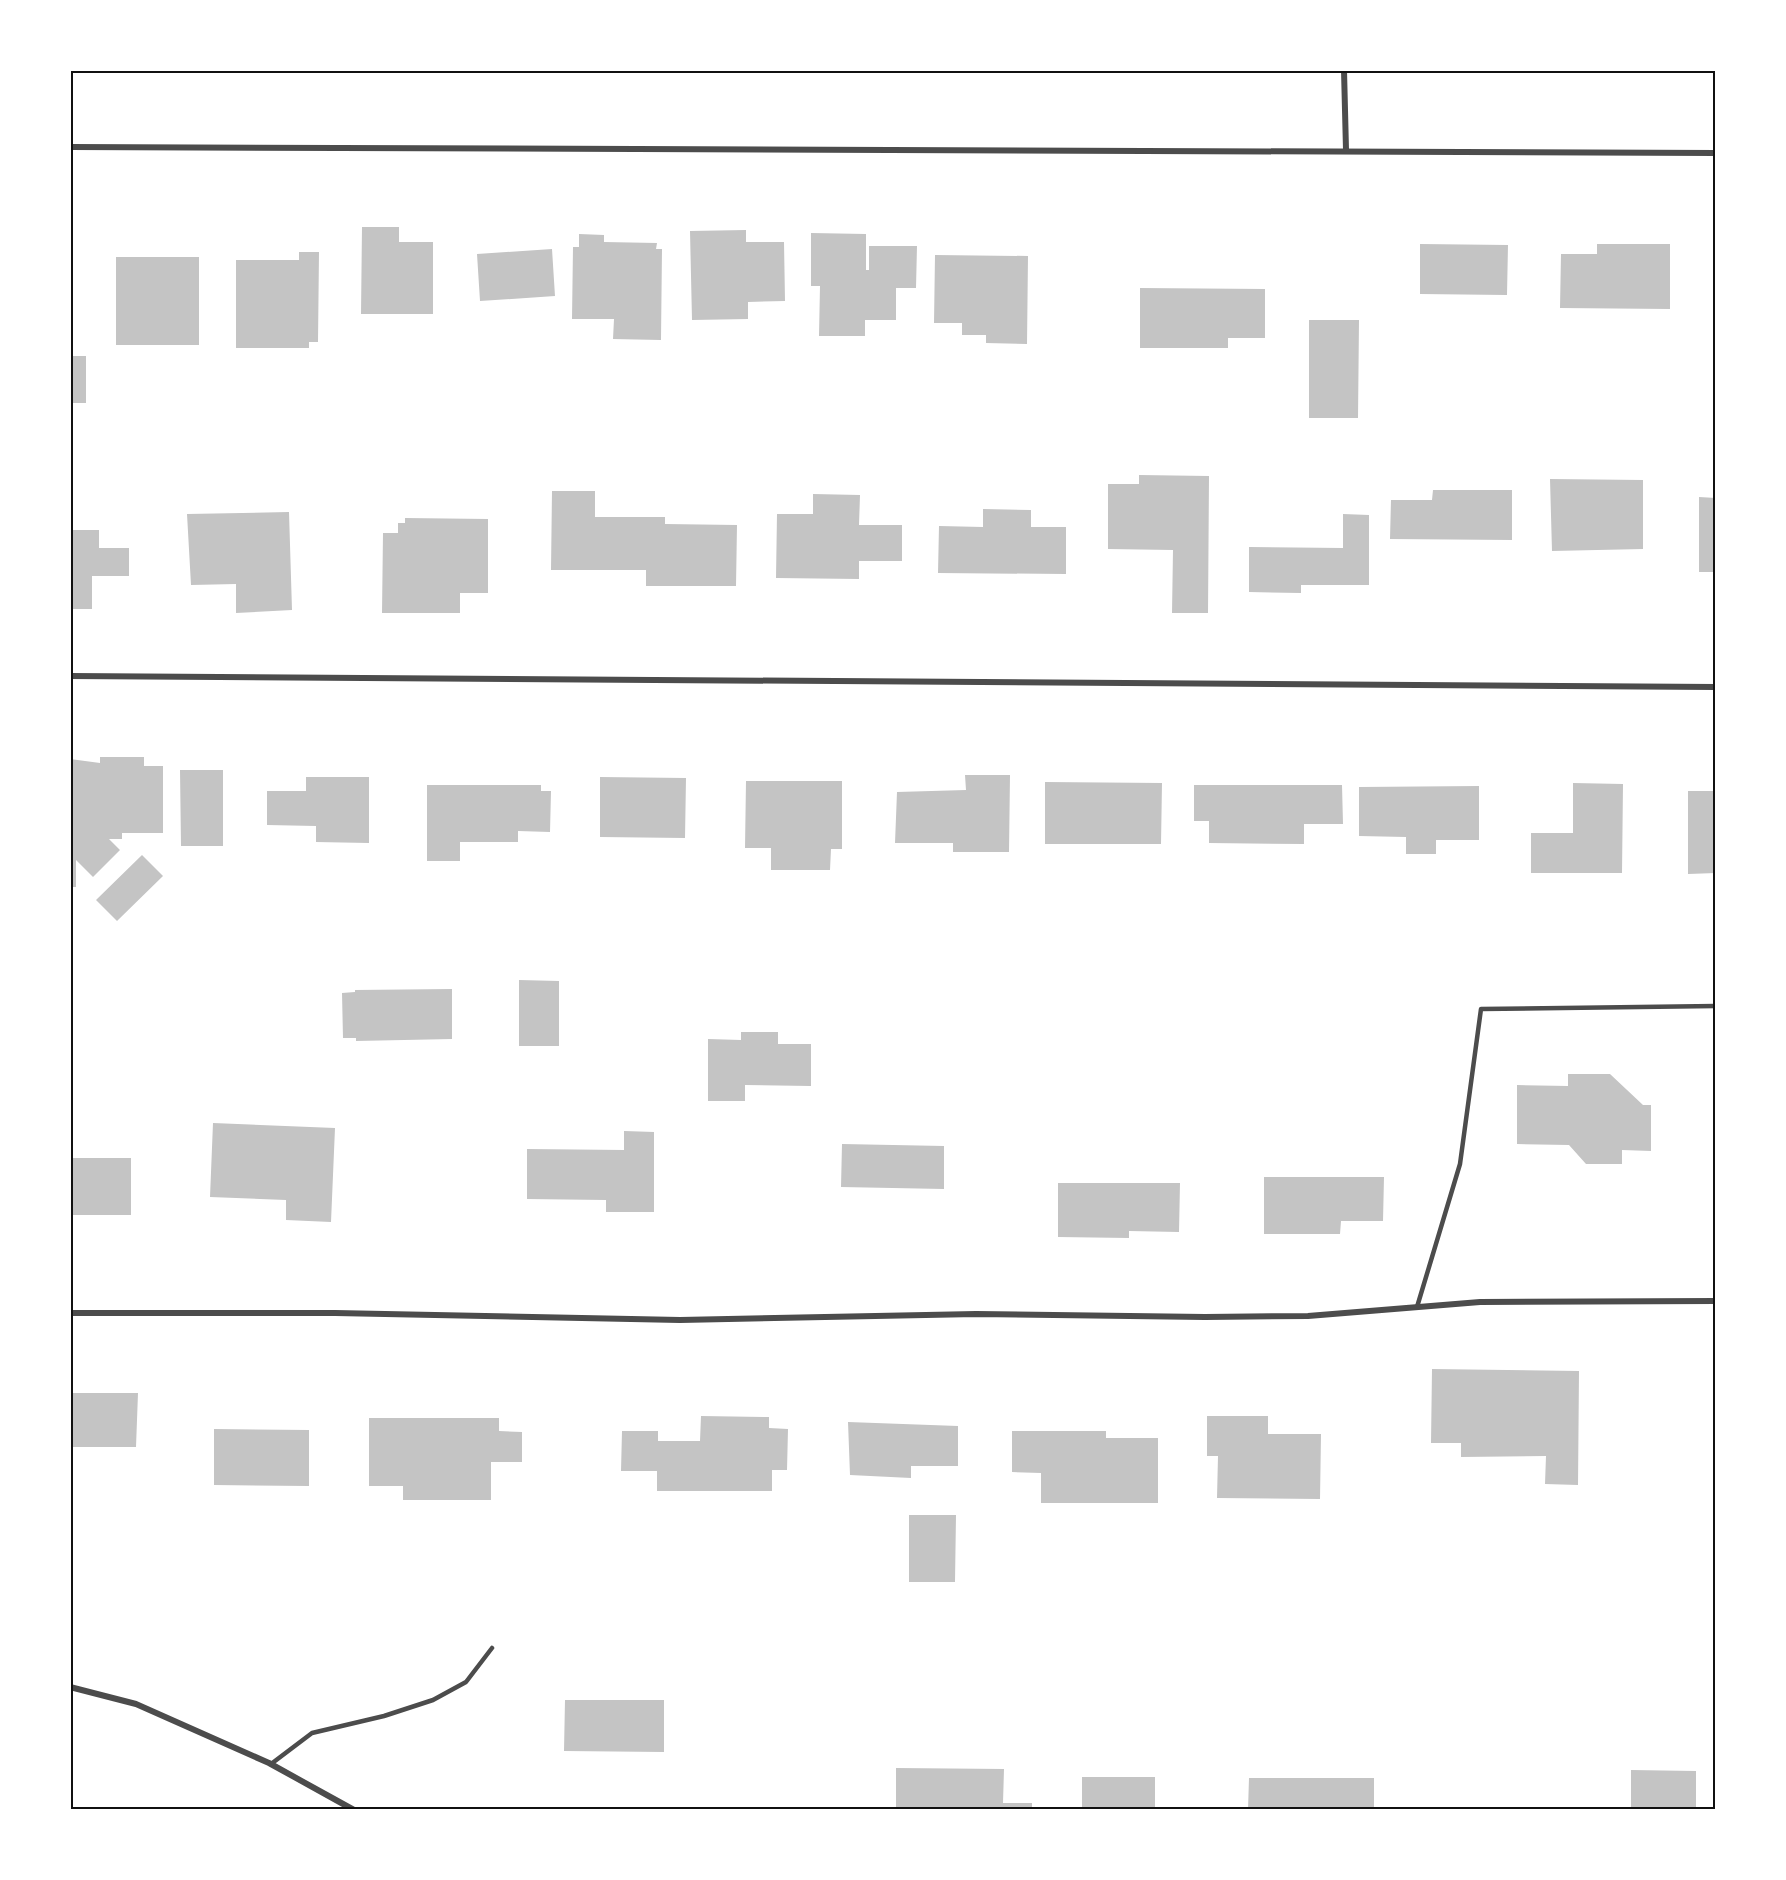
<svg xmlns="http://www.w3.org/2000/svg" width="1786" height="1880" font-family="Quicksand,sans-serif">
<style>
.building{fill:#c4c4c4}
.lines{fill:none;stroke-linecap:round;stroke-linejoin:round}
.service{stroke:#4c4c4c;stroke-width:4.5}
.minor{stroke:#4c4c4c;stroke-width:6}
.neatline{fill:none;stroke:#111;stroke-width:2}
</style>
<rect width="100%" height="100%" fill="#fff"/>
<path class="building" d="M 362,227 L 399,227 L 399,242 L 433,242 L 433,314 L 361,314 Z
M 746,230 L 746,242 L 784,242 L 785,301 L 748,302 L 748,319 L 692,320 L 690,231 Z
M 811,233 L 866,234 L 866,270 L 869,270 L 869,246 L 917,246 L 916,288 L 896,288 L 896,320 L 865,320 L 865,336 L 819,336 L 820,286 L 811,286 Z
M 579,234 L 604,235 L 604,242 L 657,243 L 656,249 L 662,249 L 661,340 L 613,339 L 614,319 L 572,319 L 573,247 L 579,247 Z
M 1420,244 L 1508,245 L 1507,295 L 1420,294 Z
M 1597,244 L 1670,244 L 1670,309 L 1560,308 L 1561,254 L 1597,254 Z
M 552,249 L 555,296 L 480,301 L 477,254 Z
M 299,252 L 319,252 L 318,342 L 309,342 L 309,348 L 236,348 L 236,260 L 299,260 Z
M 935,255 L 1028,256 L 1027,344 L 986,343 L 986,335 L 962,335 L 962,323 L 934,323 Z
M 116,257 L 199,257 L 199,345 L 116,345 Z
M 1140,288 L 1265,289 L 1265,338 L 1228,338 L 1228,348 L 1140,348 Z
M 1309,320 L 1359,320 L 1358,418 L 1309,418 Z
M 70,356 L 86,356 L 86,403 L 70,403 Z
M 1139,475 L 1209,476 L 1208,613 L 1172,613 L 1173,550 L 1108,549 L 1108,484 L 1139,484 Z
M 1550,479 L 1643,480 L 1643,549 L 1552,551 Z
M 1433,490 L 1512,490 L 1512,540 L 1390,539 L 1391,500 L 1432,500 Z
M 552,491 L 595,491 L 595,517 L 665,517 L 665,524 L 737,525 L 736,586 L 646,586 L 646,570 L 551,570 Z
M 813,494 L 860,495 L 859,525 L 902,525 L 902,561 L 859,561 L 859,579 L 776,578 L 777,514 L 813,514 Z
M 1699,497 L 1716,498 L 1716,572 L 1699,572 Z
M 983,509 L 1031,510 L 1031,527 L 1066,527 L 1066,574 L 938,573 L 939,526 L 983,527 Z
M 289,512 L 292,610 L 236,613 L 236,584 L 191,585 L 187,514 Z
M 1343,514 L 1369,515 L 1369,585 L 1301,585 L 1301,593 L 1249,592 L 1249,547 L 1343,548 Z
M 405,518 L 488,519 L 488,593 L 460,593 L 460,613 L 382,613 L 383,533 L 398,533 L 398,523 L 405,523 Z
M 70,530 L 99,530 L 99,548 L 129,548 L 129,576 L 92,576 L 92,609 L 70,609 Z
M 100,757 L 144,757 L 144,766 L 163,766 L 163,833 L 122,833 L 122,839 L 109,839 L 120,850 L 93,877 L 76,860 L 76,887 L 70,887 L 70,759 L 100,763 Z
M 180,770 L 223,770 L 223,846 L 181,846 Z
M 965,775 L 1010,775 L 1009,852 L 953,852 L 953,843 L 895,843 L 897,792 L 966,790 Z
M 306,777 L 369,777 L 369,843 L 316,842 L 316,826 L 267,825 L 267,791 L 306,791 Z
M 600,777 L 686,778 L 685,838 L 600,837 Z
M 746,781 L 842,781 L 842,849 L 831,849 L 830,870 L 771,870 L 771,848 L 745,848 Z
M 1045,782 L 1162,783 L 1161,844 L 1045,844 Z
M 1573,783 L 1623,784 L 1622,873 L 1531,873 L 1531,833 L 1573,833 Z
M 427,785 L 541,785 L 541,791 L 551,791 L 550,832 L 518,831 L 518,842 L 460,842 L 460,861 L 427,861 Z
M 1194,785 L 1342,785 L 1343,824 L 1304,824 L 1304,844 L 1209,843 L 1209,821 L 1194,821 Z
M 1479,786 L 1479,840 L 1436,840 L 1436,854 L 1406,854 L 1406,837 L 1359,836 L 1359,787 Z
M 1688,791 L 1716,791 L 1716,873 L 1688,874 Z
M 142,855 L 163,876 L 117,921 L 96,900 Z
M 519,980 L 559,981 L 559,1046 L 519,1046 Z
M 452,989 L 452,1039 L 356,1041 L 356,1038 L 343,1038 L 342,993 L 355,992 L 355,990 Z
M 741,1032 L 778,1032 L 778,1044 L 811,1044 L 811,1086 L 745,1085 L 745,1101 L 708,1101 L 708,1039 L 741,1040 Z
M 1568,1074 L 1610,1074 L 1643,1105 L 1651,1105 L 1651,1151 L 1622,1150 L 1622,1164 L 1586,1164 L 1569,1145 L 1517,1144 L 1517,1085 L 1568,1086 Z
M 213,1123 L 335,1128 L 331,1222 L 286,1220 L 286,1200 L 210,1197 Z
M 624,1131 L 654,1132 L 654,1212 L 606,1212 L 606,1200 L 527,1199 L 527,1149 L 624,1150 Z
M 842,1144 L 944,1146 L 944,1189 L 841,1187 Z
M 70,1158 L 131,1158 L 131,1215 L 70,1215 Z
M 1264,1177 L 1384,1177 L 1383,1221 L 1341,1221 L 1340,1234 L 1264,1234 Z
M 1058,1183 L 1180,1183 L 1179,1232 L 1129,1231 L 1129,1238 L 1058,1237 Z
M 1432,1369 L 1579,1371 L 1578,1485 L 1545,1484 L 1546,1456 L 1461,1457 L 1461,1443 L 1431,1443 Z
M 70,1393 L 138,1393 L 136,1447 L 70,1447 Z
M 701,1416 L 769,1417 L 769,1428 L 788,1429 L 787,1470 L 772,1470 L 772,1491 L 657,1491 L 657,1471 L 621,1471 L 622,1431 L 658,1431 L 658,1441 L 700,1441 Z
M 1207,1416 L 1268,1416 L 1268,1434 L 1321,1434 L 1320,1499 L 1217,1498 L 1218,1456 L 1207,1456 Z
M 369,1418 L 499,1418 L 499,1431 L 522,1432 L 522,1462 L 491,1462 L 491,1500 L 403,1500 L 403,1486 L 369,1486 Z
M 848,1422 L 958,1426 L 958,1466 L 911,1466 L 911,1478 L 850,1475 Z
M 214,1429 L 309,1430 L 309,1486 L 214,1485 Z
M 1012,1431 L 1106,1431 L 1106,1438 L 1158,1438 L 1158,1503 L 1041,1503 L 1041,1473 L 1012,1472 Z
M 909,1515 L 956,1515 L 955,1582 L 909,1582 Z
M 565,1700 L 664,1700 L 664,1752 L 564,1751 Z
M 896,1768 L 1004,1769 L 1003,1803 L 1032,1803 L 1032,1810 L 896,1810 Z
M 1631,1770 L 1696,1771 L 1696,1810 L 1631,1810 Z
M 1082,1777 L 1155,1777 L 1155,1810 L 1082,1810 Z
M 1249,1778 L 1374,1778 L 1374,1810 L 1248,1810 Z"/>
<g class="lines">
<path class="service" d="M 1417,1307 L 1460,1164 L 1481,1009 L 1716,1006
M 271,1764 L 312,1733 L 384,1716 L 433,1700 L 466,1682 L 492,1648"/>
<path class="minor" d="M 1344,70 L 1346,150
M 70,147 L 1716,153
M 70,676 L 1716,687
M 70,1313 L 335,1313 L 680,1320 L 976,1314 L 1205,1317 L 1308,1316 L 1480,1302 L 1716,1301
M 70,1687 L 136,1704 L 269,1763 L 354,1810"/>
</g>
<rect width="1786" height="1880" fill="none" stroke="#ffffff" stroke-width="144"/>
<rect x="72" y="72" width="1642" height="1736" class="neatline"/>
</svg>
